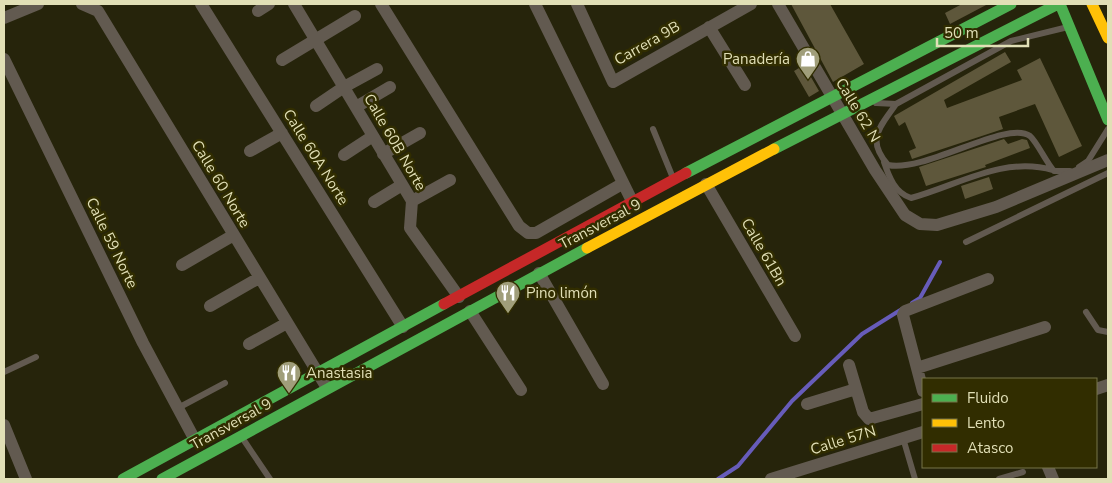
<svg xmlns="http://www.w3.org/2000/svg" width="1112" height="483" font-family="'Nunito Sans',sans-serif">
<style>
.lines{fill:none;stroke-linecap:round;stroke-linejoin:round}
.stream{stroke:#675cba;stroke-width:4}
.building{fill:#5e573b}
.lane{stroke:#625a50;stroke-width:6}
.street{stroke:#625a50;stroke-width:12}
.fast{stroke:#4caf50;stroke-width:11}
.slow{stroke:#ffc107;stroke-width:11}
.jam{stroke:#c62828;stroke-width:11}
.labels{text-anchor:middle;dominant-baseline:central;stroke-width:5;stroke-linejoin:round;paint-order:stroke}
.street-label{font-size:15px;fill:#e1dfb6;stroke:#312d00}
.poi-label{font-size:15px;fill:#e1dfb6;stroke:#312d00;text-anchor:start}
</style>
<rect width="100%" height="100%" fill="#26240b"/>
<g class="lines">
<path class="stream" d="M 912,303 L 920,298 L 940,262
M 718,479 L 738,466 L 792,401 L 862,334 L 902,309"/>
</g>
<path class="building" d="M 791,4 L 830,4 L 864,64 L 833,82 Z
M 962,4 L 988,4 L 950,24 L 945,13 Z
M 1005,52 L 1011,62 L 944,100 L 947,108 L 1022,80 L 1017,70 L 1040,58 L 1082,146 L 1059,157 L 1035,104 L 999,117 L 1003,129 L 912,159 L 909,151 L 916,148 L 905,122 L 899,126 L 894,116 Z
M 804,65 L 819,91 L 809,97 L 794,71 Z
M 1004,139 L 1008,144 L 1022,139 L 1027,140 L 1030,148 L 985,165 L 986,167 L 926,186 L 919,167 Z
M 989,177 L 993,189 L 965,199 L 961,186 Z"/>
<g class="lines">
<path class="lane" d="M 876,103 L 896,104 L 1011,41 L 1068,27
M 896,104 C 881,126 865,139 888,165 C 925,173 1007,119 1030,136 C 1037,142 1046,162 1054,171 L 1070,171
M 653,129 L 673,178
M 884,162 C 889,177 895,193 911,198 C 959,185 1002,156 1053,170
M 1079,167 L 1088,161 L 1108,129
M 966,242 L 1108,173
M 1086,312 L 1098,330 L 1108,332
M 4,372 L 36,357
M 178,408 L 225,383
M 241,436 L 270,479
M 903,438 L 915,479
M 999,479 L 1023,472"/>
<path class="street" d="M 82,4 L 98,11 L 327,388
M 201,4 L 403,327
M 294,4 L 412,201 L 410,228 L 459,297
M 381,4 L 519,226 L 528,233 L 536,233 L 622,184
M 535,4 L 632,201
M 577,4 L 613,82 L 751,4
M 778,4 L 875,170 L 905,215 L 920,224 L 937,225 L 996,207 L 1108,160
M 258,11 L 269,4
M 4,18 L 38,4
M 709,27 L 745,85
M 4,59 L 143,343 L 195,440
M 282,60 L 355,16
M 316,106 L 344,87 L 377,69
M 356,107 L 390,87
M 250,151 L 282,133
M 383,154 L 420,133
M 344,155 L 373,136
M 706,184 L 795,336
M 412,201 L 450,180
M 374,202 L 402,185
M 182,265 L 232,236
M 539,273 L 603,384
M 210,306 L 259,278
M 470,311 L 521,390
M 249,344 L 287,323
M 849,365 L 863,412 L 869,419 L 923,404
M 917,368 L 1045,327
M 1096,389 L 1108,385
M 923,391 L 903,315 L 905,311 L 988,279
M 807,404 L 856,389
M 4,425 L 26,479
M 1048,467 L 1053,479
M 771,479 L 923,432"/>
<path class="fast" d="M 1060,4 L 1108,120
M 774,149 L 1058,4
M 686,173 L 1011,4
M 123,479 L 444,304
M 162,479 L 587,248"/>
<path class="slow" d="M 1092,4 L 1108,38
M 587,248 L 774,149"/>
<path class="jam" d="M 444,304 L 686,173"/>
</g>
<defs>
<symbol id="shop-pin" viewBox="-11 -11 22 30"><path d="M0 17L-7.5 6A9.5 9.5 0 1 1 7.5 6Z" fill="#a09e7a" stroke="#312d00"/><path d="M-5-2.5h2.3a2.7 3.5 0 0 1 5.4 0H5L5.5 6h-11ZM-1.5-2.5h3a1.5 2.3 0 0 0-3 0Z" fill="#fff"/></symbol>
<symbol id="restaurant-pin" viewBox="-11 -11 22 30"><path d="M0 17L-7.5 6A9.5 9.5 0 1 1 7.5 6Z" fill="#a09e7a" stroke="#312d00"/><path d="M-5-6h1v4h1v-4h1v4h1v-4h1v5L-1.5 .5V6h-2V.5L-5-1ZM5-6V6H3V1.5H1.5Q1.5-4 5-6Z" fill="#fff"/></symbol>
</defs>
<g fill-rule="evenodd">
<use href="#shop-pin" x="794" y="45" width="28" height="38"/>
<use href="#restaurant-pin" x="494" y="279" width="28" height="38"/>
<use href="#restaurant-pin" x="275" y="359" width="28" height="38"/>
</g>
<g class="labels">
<g class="street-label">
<text transform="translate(647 43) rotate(-30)">Carrera 9B</text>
<text transform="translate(858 110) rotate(59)">Calle 62 N</text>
<text transform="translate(395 142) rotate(60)">Calle 60B Norte</text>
<text transform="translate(316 157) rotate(58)">Calle 60A Norte</text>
<text transform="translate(221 184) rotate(59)">Calle 60 Norte</text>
<text transform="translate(600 224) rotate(-28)">Transversal 9</text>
<text transform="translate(112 243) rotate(64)">Calle 59 Norte</text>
<text transform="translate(764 252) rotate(60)">Calle 61Bn</text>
<text transform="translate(231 424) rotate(-29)">Transversal 9</text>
<text transform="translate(843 440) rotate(-17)">Calle 57N</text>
</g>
<g class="poi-label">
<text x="790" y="59" text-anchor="end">Panadería</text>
<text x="526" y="293">Pino limón</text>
<text x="306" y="373">Anastasia</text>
</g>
</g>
<rect width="1112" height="483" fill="none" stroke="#e1dfb6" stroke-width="10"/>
<rect x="922" y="378" width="175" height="90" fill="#312d00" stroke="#777449"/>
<rect x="932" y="394" width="25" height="8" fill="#4caf50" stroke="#777449"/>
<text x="967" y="403" font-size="15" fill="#e1dfb6">Fluido</text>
<rect x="932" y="419" width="25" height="8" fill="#ffc107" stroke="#777449"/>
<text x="967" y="428" font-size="15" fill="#e1dfb6">Lento</text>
<rect x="932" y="444" width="25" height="8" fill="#c62828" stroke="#777449"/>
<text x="967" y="453" font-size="15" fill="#e1dfb6">Atasco</text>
<path d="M937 38v8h91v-8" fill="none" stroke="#e1dfb6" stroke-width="2.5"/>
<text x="944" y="38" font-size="15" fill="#e1dfb6" stroke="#312d00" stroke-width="4" paint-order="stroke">50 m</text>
</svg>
